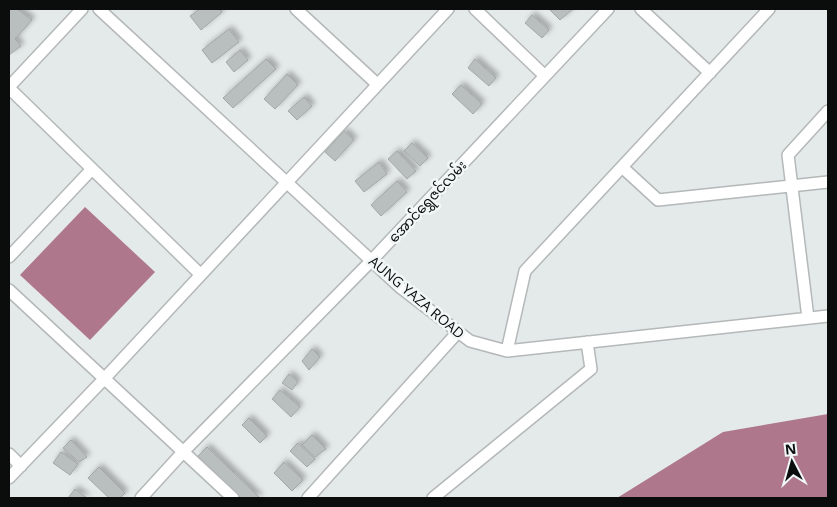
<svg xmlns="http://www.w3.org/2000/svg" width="837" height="507" font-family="'Open Sans','Noto Sans Myanmar',sans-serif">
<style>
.water{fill:#ae778b}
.building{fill:#b9bebe;stroke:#a3a7a7;filter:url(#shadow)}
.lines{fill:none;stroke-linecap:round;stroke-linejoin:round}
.street-casing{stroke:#b4b8b8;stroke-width:14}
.street{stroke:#fff;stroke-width:11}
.labels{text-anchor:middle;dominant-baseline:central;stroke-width:5;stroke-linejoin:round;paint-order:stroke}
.street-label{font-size:14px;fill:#0b0d0d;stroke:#f1f6f6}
</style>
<defs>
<filter id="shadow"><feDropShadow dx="3.5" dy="-3.5" stdDeviation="2.5" flood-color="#0004"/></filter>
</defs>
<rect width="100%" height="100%" fill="#e4e9e9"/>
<path class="water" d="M 85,207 L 155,272 L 90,340 L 20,275 Z
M 828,414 L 828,498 L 617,498 L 723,432 Z"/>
<path class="building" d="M 11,9 L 17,9 L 32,20 L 15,39 L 21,46 L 9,55 L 9,11 Z
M 200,9 L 219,9 L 222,12 L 201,30 L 190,16 Z
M 549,9 L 573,9 L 560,20 Z
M 532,15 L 549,30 L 542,38 L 525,23 Z
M 229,29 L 239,42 L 212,63 L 202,50 Z
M 240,50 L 248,60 L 234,72 L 226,62 Z
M 266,59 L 276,69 L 233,108 L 223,98 Z
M 475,59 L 496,78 L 489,86 L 468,68 Z
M 287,74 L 298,85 L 275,109 L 264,99 Z
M 461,85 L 482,104 L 473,114 L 452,94 Z
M 304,97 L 312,106 L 297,120 L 288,111 Z
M 344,131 L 354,140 L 335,161 L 325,152 Z
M 412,143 L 428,158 L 420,166 L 404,151 Z
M 397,151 L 416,171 L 407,179 L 388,159 Z
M 379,162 L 387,174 L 364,192 L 355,181 Z
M 397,181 L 407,192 L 381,216 L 371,205 Z
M 312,349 L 320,357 L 309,370 L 302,361 Z
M 289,374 L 298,382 L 292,390 L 282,383 Z
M 280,390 L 300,407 L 291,417 L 272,399 Z
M 249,418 L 267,436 L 260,443 L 242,425 Z
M 312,435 L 326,449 L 315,457 L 302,445 Z
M 71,440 L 87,457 L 79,462 L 63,448 Z
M 298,443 L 315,459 L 307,467 L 290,451 Z
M 207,447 L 260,498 L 241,498 L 198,456 Z
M 61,452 L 78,464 L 70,475 L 53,463 Z
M 284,462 L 303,480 L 292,491 L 274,473 Z
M 99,467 L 125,493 L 120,498 L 109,498 L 88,478 Z
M 75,489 L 87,498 L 68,498 Z"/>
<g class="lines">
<defs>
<path id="street" d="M 99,9 L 401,288 L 470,341 L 507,351 L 828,316
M 296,9 L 377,84
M 475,9 L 545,76
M 641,9 L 710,73
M 9,87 L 82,9
M 9,88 L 200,274
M 622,167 L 658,200 L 828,182
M 9,257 L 92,169
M 9,290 L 233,498
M 808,318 L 788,155 L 828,111
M 507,351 L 525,271 L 769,9
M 9,454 L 21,466
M 9,478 L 104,379 L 448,9
M 141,498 L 184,451 L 372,260 L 608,9
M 308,498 L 458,332
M 433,498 L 591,369 L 587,342"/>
</defs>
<use href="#street" class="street-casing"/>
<use href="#street" class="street"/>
</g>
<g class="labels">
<g class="street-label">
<text transform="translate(427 201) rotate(-47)">အောင်ရွှေဇင်လမ်း</text>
<text transform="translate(417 297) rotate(40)">AUNG YAZA ROAD</text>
</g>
</g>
<rect width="837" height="507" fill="none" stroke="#0b0d0d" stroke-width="20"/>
<g transform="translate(792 462) rotate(354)" stroke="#f1f6f6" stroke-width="4" paint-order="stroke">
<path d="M0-4L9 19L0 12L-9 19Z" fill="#0b0d0d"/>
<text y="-8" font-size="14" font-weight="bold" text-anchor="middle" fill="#0b0d0d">N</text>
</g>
</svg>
